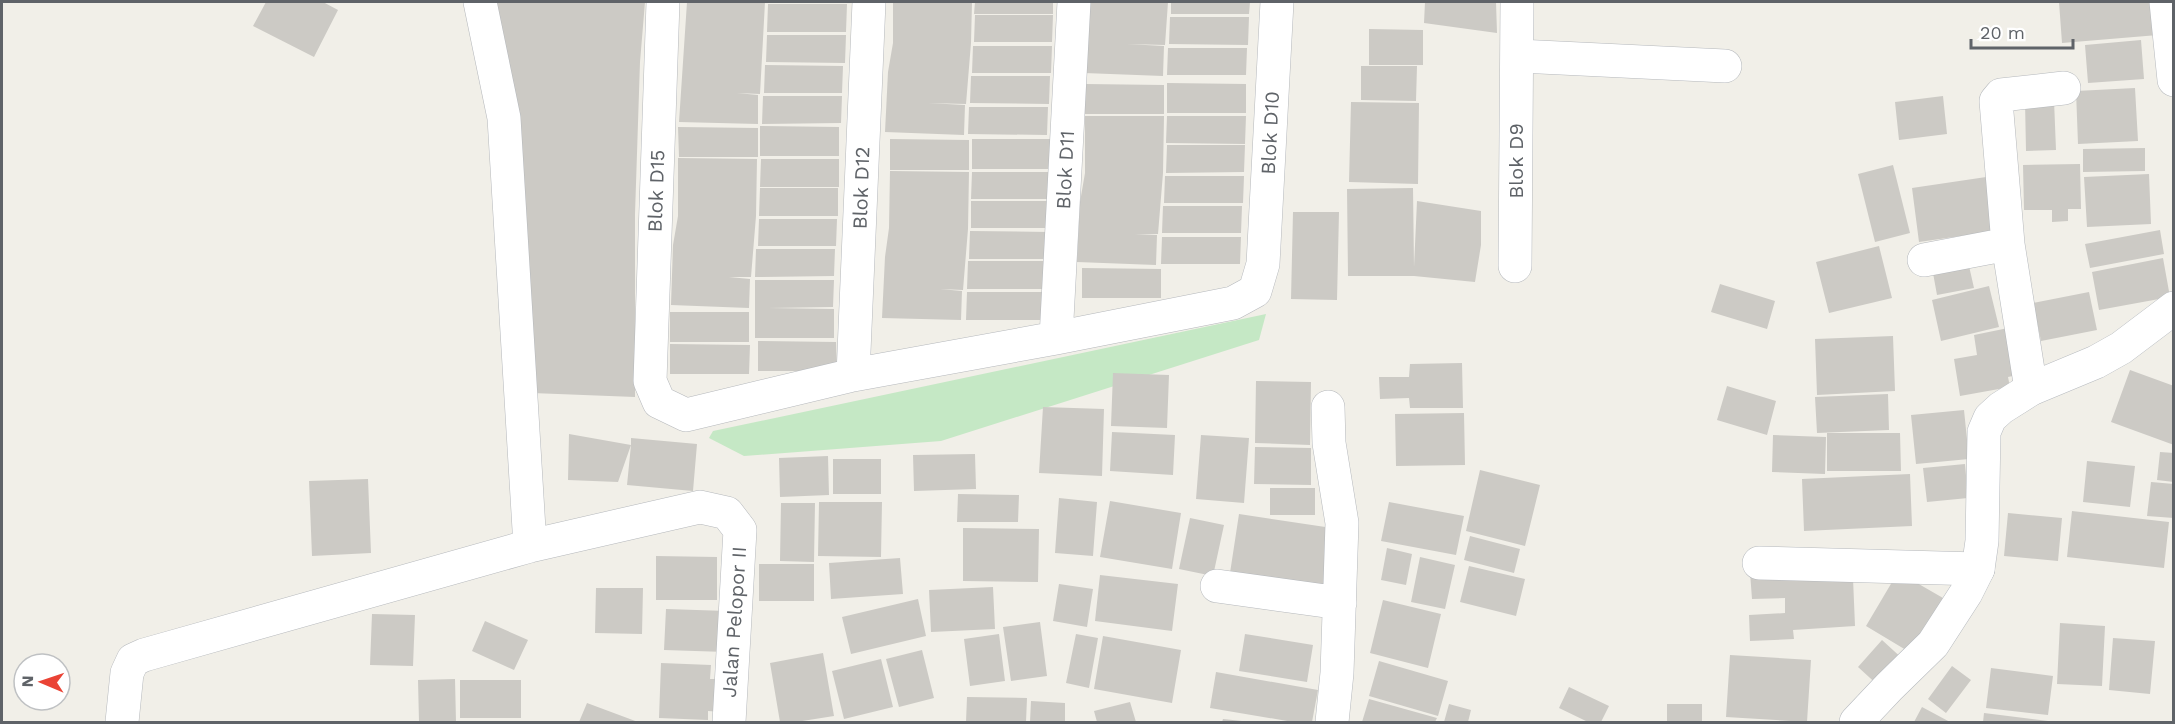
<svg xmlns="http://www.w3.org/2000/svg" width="2175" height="724" font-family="'Work Sans',sans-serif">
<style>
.green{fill:#c5e8c5}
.building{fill:#cccac5}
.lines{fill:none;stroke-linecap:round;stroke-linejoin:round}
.minor-casing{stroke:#b5b8bc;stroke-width:34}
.secondary-casing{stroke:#b6babf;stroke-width:34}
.minor{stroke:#fff;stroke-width:33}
.secondary{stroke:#fff;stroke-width:33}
.labels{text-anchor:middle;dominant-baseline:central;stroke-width:4.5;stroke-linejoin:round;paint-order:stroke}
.street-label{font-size:20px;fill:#5f6368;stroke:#fff}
</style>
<rect width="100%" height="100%" fill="#f1efe8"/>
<path class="green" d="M 1266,314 L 1259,340 L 941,441 L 744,456 L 709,438 L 713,431 Z"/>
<path class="building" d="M 266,2 L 323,2 L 338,10 L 314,57 L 253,26 Z
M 488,2 L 645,2 L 640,62 L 635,214 L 635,397 L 532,393 Z
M 687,2 L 765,2 L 760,94 L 737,93 L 758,95 L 758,124 L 679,122 Z
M 893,2 L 972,2 L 971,43 L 966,104 L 928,103 L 965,105 L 964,135 L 885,132 L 888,72 L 893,43 Z
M 975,2 L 1053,2 L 1053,14 L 974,14 Z
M 1088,2 L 1168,2 L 1165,45 L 1127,44 L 1164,46 L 1163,76 L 1084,73 Z
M 1171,2 L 1250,2 L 1249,14 L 1171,14 Z
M 1425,2 L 1496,2 L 1497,33 L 1424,23 Z
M 2059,2 L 2155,2 L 2158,35 L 2062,43 Z
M 768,4 L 847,4 L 846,32 L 767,32 Z
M 975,15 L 1053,15 L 1052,42 L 974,42 Z
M 1170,17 L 1249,17 L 1248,45 L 1169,44 Z
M 1369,29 L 1423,30 L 1423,65 L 1369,65 Z
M 767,35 L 846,35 L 845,63 L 766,62 Z
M 2141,40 L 2144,79 L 2088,83 L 2085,45 Z
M 973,46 L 1052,46 L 1051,73 L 972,73 Z
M 1168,48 L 1247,48 L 1246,75 L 1167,75 Z
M 765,65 L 843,66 L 842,93 L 764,93 Z
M 1361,66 L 1417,66 L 1416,101 L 1361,100 Z
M 971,76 L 1050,76 L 1049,104 L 970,103 Z
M 1167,83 L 1246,84 L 1246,113 L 1167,113 Z
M 1085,84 L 1164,85 L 1164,114 L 1085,114 Z
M 2135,88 L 2138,141 L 2078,144 L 2076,91 Z
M 763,96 L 842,96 L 841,123 L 762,124 Z
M 1943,96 L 1947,134 L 1899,140 L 1895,102 Z
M 2054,100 L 2056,150 L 2026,151 L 2025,101 Z
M 1351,102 L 1419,103 L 1418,184 L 1349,182 Z
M 969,107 L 1048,107 L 1047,135 L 968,134 Z
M 1085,116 L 1164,116 L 1163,173 L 1158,234 L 1135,234 L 1157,235 L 1156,265 L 1077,262 L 1080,202 L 1085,173 Z
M 1167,116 L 1246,116 L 1245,144 L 1166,143 Z
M 760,126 L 839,127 L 839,156 L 760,156 Z
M 678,127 L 758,128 L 758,157 L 679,157 Z
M 890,139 L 969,140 L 969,170 L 890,170 Z
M 972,139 L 1051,139 L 1051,169 L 972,169 Z
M 1167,145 L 1245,145 L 1244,172 L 1166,173 Z
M 2145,148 L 2145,171 L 2083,172 L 2083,149 Z
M 678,158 L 757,159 L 756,216 L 751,277 L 729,277 L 750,279 L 749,308 L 671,305 L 673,245 L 678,216 Z
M 761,159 L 839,159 L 839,187 L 760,187 Z
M 2080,164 L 2081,209 L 2068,209 L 2068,221 L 2052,222 L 2052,210 L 2024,210 L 2023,165 Z
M 1893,165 L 1910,233 L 1875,242 L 1858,174 Z
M 890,171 L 969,172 L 968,229 L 963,290 L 940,289 L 962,291 L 961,320 L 882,318 L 885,257 L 889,228 Z
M 972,172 L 1051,172 L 1050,199 L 971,199 Z
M 2149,174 L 2151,224 L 2087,227 L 2084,177 Z
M 1165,176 L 1244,176 L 1243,203 L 1164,203 Z
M 1993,176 L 2002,230 L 1919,242 L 1912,188 Z
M 760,188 L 838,188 L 838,216 L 759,216 Z
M 1413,188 L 1414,267 L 1417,201 L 1481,211 L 1481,245 L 1475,282 L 1414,276 L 1348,276 L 1347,189 Z
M 971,201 L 1050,201 L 1049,228 L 971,228 Z
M 1163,206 L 1242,206 L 1241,233 L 1162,233 Z
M 1293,212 L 1339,212 L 1337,300 L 1291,299 Z
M 759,219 L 837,219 L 836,246 L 758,246 Z
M 2160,230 L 2164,254 L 2090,268 L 2085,244 Z
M 970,231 L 1049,232 L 1048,259 L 969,259 Z
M 1162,237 L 1241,237 L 1240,264 L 1161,264 Z
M 1879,246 L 1892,298 L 1829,313 L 1816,262 Z
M 756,249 L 835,249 L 834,276 L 755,277 Z
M 2163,258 L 2170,297 L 2099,310 L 2092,272 Z
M 968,261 L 1047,261 L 1046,289 L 967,289 Z
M 1969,266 L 1974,288 L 1937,295 L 1933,273 Z
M 1082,268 L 1161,269 L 1161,298 L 1082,298 Z
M 755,280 L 834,280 L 833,307 L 769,308 L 834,309 L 834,338 L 755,338 Z
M 1720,284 L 1775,301 L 1767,329 L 1711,312 Z
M 1989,286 L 1999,327 L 1941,341 L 1932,300 Z
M 967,292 L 1045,292 L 1044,320 L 966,320 Z
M 2089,292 L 2097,330 L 2041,341 L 2033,303 Z
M 670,312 L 749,312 L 749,342 L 670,342 Z
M 2018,326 L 2026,373 L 2008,377 L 2010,387 L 1960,396 L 1954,359 L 1977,355 L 1974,335 Z
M 1893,336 L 1895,391 L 1817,395 L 1815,339 Z
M 758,341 L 836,342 L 837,371 L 758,371 Z
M 670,344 L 750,345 L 749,374 L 670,374 Z
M 1462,363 L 1463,408 L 1410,408 L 1409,398 L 1380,399 L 1379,377 L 1409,377 L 1410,364 Z
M 2130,370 L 2174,386 L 2174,445 L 2111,422 Z
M 1113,373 L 1169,375 L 1167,428 L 1111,426 Z
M 1256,381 L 1311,382 L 1310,445 L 1255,443 Z
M 1727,386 L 1776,401 L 1767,435 L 1717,420 Z
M 1888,394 L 1889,430 L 1817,433 L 1815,397 Z
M 1043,407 L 1104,409 L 1102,476 L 1039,473 Z
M 1964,410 L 1969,459 L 1916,464 L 1911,415 Z
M 1464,413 L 1465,465 L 1396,466 L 1395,414 Z
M 1112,432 L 1175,435 L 1173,475 L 1110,471 Z
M 1827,433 L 1900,433 L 1901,471 L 1827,471 Z
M 569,434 L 631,445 L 631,438 L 697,444 L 693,491 L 627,485 L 631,445 L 618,482 L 568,480 Z
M 1201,435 L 1249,438 L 1244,503 L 1196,499 Z
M 1773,435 L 1826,437 L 1825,474 L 1772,472 Z
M 1255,447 L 1311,448 L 1311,485 L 1254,484 Z
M 2160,452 L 2174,453 L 2174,482 L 2157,480 Z
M 975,454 L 976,489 L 914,491 L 913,455 Z
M 828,456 L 829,495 L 780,497 L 779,458 Z
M 833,459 L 881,459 L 881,494 L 833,494 Z
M 2087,461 L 2135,466 L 2130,507 L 2083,502 Z
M 1965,464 L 1968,498 L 1927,502 L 1923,468 Z
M 1480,470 L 1540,485 L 1525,546 L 1466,531 Z
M 1910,474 L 1912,526 L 1804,531 L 1802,479 Z
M 368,479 L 371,553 L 312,556 L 309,481 Z
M 2151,482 L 2174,484 L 2174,518 L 2147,516 Z
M 1270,488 L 1315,488 L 1315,515 L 1270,515 Z
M 958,494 L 1019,495 L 1018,522 L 957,522 Z
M 1059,498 L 1097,502 L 1093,556 L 1055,553 Z
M 1110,501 L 1181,513 L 1172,569 L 1100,557 Z
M 819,502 L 882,502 L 881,557 L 818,556 Z
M 1389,502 L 1464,516 L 1456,555 L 1381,541 Z
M 781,503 L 815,503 L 814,562 L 780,561 Z
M 2072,511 L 2169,522 L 2164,568 L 2067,557 Z
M 2008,513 L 2062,518 L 2058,561 L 2004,556 Z
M 1239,514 L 1332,528 L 1323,586 L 1230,573 Z
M 1190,518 L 1224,525 L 1213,576 L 1179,569 Z
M 963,528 L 1039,529 L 1038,582 L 963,581 Z
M 1470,536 L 1520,549 L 1514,573 L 1464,560 Z
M 1387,548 L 1412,554 L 1406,585 L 1381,580 Z
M 656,556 L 717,557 L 717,600 L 656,600 Z
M 1420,557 L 1455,565 L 1445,609 L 1411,602 Z
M 900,558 L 903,594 L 831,599 L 829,563 Z
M 759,564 L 814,564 L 814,601 L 759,601 Z
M 1469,566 L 1525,579 L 1516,616 L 1460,602 Z
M 1750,572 L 1853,578 L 1855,626 L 1793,630 L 1794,639 L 1750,641 L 1749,615 L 1785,613 L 1785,598 L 1752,599 Z
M 1898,572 L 1943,598 L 1911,653 L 1866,626 Z
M 1100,575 L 1178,584 L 1172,631 L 1095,621 Z
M 1059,584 L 1093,589 L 1087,627 L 1053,621 Z
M 993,587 L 995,629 L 931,632 L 929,590 Z
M 596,588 L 643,588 L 642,634 L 595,633 Z
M 918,599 L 926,636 L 851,654 L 842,617 Z
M 1383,600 L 1441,614 L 1428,668 L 1370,653 Z
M 666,609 L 727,611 L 726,652 L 664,650 Z
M 372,614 L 415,615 L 413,666 L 370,665 Z
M 485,621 L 528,640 L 514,670 L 472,651 Z
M 1040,622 L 1047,676 L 1011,681 L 1003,627 Z
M 2060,623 L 2105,626 L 2102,686 L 2057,684 Z
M 999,634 L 1005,681 L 970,686 L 964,639 Z
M 1076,634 L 1098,638 L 1089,688 L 1066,683 Z
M 1245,634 L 1313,645 L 1307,682 L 1239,671 Z
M 1103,636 L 1181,650 L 1172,703 L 1094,689 Z
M 2113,638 L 2155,641 L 2150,694 L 2109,690 Z
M 1882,640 L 1905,661 L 1881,688 L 1858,667 Z
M 922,650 L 934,698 L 899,707 L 886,659 Z
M 823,653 L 834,716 L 796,722 L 780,722 L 770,663 Z
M 1730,655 L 1811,660 L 1807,722 L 1726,717 Z
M 881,659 L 893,707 L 844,719 L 832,671 Z
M 1379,661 L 1448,681 L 1438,716 L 1369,696 Z
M 661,663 L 711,665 L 710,679 L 723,679 L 722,712 L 708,711 L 708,720 L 659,718 Z
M 1952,666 L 1971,680 L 1946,713 L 1928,699 Z
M 1991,668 L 2053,676 L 2048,715 L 1986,708 Z
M 1216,672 L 1318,690 L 1312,722 L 1293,722 L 1210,708 Z
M 455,679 L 456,722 L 419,722 L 418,680 Z
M 460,680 L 521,680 L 521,718 L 460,718 Z
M 1569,687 L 1609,706 L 1601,722 L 1588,722 L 1559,708 Z
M 967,697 L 1027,698 L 1026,722 L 966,722 Z
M 1369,699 L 1437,718 L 1435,722 L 1362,722 Z
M 1031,701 L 1065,703 L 1065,722 L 1030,722 Z
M 1130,702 L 1136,722 L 1097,722 L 1094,711 Z
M 587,703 L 638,722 L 579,722 Z
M 1449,704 L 1471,710 L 1468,722 L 1444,722 Z
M 1667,704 L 1702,704 L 1702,722 L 1667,722 Z
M 1922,707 L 1950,722 L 1914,722 Z
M 1984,713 L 2048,721 L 2047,722 L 1983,722 Z
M 1223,719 L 1242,721 L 1242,722 L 1222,722 Z"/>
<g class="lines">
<defs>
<path id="minor" d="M 480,2 L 504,118 L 530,546
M 663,2 L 650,381 L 659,402 L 686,415 L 853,375 L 1056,338 L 1233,303 L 1255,291 L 1263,264 L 1277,2
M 2166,2 L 2174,80
M 1517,56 L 1725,66
M 1924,260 L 2008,244
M 1515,266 L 1517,2
M 1056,338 L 1074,2
M 853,375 L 869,2
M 2031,389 L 2008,244 L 1996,101 L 2001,95 L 2064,88
M 1328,407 L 1329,443 L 1342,523 L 1337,673 L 1332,722
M 1759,563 L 1978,569
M 1217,586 L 1340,603
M 122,722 L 127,673 L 133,660 L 144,655 L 530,546 L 700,507 L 727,513 L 740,530 L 729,722"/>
<path id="secondary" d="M 1856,722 L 1889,687 L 1933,644 L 1966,593 L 1978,569 L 1982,541 L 1984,432 L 1990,418 L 2001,408 L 2031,389 L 2096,362 L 2121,348 L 2174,308"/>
</defs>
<use href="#minor" class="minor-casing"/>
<use href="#secondary" class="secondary-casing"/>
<use href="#minor" class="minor"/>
<use href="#secondary" class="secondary"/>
</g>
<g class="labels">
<g class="street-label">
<text transform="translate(1270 133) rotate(-87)">Blok D10</text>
<text transform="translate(1516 161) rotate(-90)">Blok D9</text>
<text transform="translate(1065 170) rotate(-87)">Blok D11</text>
<text transform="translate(861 188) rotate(-88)">Blok D12</text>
<text transform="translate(656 191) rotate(-88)">Blok D15</text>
<text transform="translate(734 622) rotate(-86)">Jalan Pelopor II</text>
</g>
</g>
<rect width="2175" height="724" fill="none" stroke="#5f6368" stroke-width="6"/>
<g transform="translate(42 682) rotate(272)"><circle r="28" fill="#ffffff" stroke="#bfc1c3" stroke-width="1.5"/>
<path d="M0-4.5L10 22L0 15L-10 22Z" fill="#ea4335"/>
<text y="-9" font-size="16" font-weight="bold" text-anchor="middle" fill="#5f6368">N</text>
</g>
<path d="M1971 39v9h102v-9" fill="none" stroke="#5f6368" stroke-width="3"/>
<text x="1980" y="39" font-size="18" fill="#5f6368" stroke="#ffffff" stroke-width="4.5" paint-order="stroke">20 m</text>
</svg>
